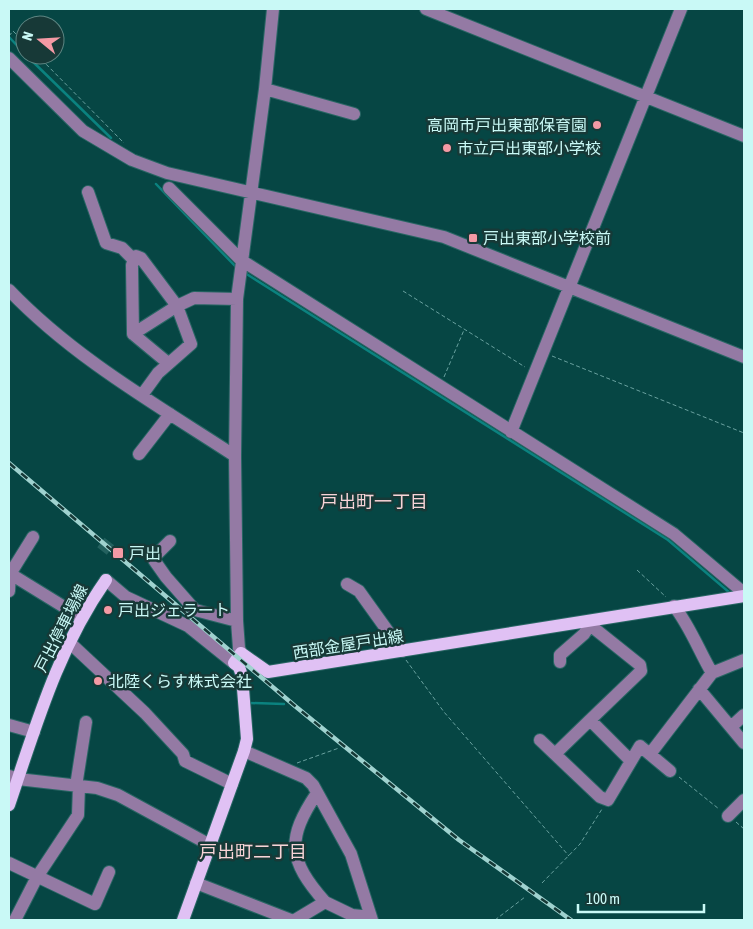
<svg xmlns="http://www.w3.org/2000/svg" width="753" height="929" font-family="'Asap Condensed','Noto Sans JP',sans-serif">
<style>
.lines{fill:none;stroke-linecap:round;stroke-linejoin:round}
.stream{stroke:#0b827f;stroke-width:2.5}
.minor-tunnel{stroke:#23615f;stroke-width:12;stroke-dasharray:12 6;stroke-linecap:butt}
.minor-casing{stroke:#296664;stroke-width:14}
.major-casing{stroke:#296664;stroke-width:14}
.path{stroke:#69a19f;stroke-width:1;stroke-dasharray:4 2.5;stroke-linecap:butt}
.minor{stroke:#947aa4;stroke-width:12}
.major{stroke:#e0c1f4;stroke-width:12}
.rail-casing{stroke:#9fd2cf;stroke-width:4.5}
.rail{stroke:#173937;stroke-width:2.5;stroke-dasharray:8;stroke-linecap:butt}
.poi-dot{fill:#f49aa5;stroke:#173937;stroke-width:2}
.labels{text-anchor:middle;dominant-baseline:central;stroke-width:5;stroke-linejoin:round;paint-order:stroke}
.poi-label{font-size:16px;fill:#c9f9f6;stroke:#173937;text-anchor:start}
.street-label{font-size:16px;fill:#c9f9f6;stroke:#173937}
.neighbourhood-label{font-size:18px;fill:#f7d4d7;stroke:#173937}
</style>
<rect width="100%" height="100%" fill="#064644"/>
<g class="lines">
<path class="stream" d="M 9,37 L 25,54
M 26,55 L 111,138
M 156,184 L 236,267
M 245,273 L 668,540 L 730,593
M 250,703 L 284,704"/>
<path class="minor-tunnel" d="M 102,551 L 112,538"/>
<defs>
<path id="minor" d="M 426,9 L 744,136
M 9,58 L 83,131 L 132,160 L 167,173 L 444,237 L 744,357
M 265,89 L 354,114
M 169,188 L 241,260 L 674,534 L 744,593
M 88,192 L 106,243 L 122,248 L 134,260
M 9,290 C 74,358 157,405 235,456
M 133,334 L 177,306 L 194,298 L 237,299
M 142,395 L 158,373 L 191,344 L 177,306 L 141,258 L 136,256 L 132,265 L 133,334 L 168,363
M 511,432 L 681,9
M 139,454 L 170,414
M 170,541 L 155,556 L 154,560 L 166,577 L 195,610 L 237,621
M 9,573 L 82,618
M 106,580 L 126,597 L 188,626 L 234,663
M 347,584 L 359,591 L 402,651
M 9,591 L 10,574 L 33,537
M 589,621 L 590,625 L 640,665 L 641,671 L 590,720
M 69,642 L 145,713 L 183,754 L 185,761 L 232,784
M 241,653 L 239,648 L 237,621 L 235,456 L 237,299 L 265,89 L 273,9
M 560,662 L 560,655 L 584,634 L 590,625
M 712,673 L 744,660
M 699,689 L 744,743
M 9,725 L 34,732
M 731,727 L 744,715
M 540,740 L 600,797 L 608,800 L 640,746 L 670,771
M 244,751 L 306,778 L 313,785 L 351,854 L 372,920
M 555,754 L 590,720 L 631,761
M 650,754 L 712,673 C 699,651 690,626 674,606
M 9,776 L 18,779 L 97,788 L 118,795 L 210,845
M 76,786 L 86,722
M 728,816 L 744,800
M 9,863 L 95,904 L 109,872
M 196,883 L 291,920
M 325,902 L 352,915 L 371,917
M 15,920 L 37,877 L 78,815 L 79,786
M 295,920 L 325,902 C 288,860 286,839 317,793"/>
<path id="major" d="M 9,805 C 36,726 57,650 106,580
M 183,920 L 244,751 L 247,739 L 242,676 L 239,667 L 234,663 L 241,653 L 268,672 L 744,596"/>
</defs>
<use href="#minor" class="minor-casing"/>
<use href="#major" class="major-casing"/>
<path class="path" d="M 9,36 L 13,31 L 25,43
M 37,55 L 124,143
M 403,291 L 525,367
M 552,356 L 744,433
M 444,377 L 464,330
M 637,570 L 666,597
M 406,660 L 444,712 L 569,856
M 297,763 L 339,748
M 679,777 L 719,809
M 736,822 L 744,829
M 542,883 L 580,844 L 602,809
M 495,920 L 525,897"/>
<use href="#minor" class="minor"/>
<use href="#major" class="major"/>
<defs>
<path id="rail" d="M 9,463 L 295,706 L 459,840 L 571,920"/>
</defs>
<use href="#rail" class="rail-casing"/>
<use href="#rail" class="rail"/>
</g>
<g class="poi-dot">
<circle cx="597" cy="125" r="5"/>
<circle cx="447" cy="148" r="5"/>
<rect x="468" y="233" width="10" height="10" rx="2.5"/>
<rect x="112" y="547" width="12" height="12" rx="2.5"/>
<circle cx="108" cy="610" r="5"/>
<circle cx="98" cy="681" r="5"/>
</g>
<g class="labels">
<g class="poi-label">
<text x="587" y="125" text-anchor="end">高岡市戸出東部保育園</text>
<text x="457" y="148">市立戸出東部小学校</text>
<text x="483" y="238">戸出東部小学校前</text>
<text x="129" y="553">戸出</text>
<text x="118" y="610">戸出ジェラート</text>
<text x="108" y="681">北陸くらす株式会社</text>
</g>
<g class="street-label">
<text transform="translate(61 628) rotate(-63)">戸出停車場線</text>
<text transform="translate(348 644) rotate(-9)">西部金屋戸出線</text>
</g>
<g class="neighbourhood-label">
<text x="374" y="501">戸出町一丁目</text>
<text x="253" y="851">戸出町二丁目</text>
</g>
</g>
<rect width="753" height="929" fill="none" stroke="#c9f9f6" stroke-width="20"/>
<g transform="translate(40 40) rotate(288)"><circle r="24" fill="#173937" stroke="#5e8683"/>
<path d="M0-4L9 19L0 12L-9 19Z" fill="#f49aa5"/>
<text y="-8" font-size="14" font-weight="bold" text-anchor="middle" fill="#c9f9f6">N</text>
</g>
<path d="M578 904v8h126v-8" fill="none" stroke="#c9f9f6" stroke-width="2.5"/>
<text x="586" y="904" font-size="15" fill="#c9f9f6" stroke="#173937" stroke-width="4" paint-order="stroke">100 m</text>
</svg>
